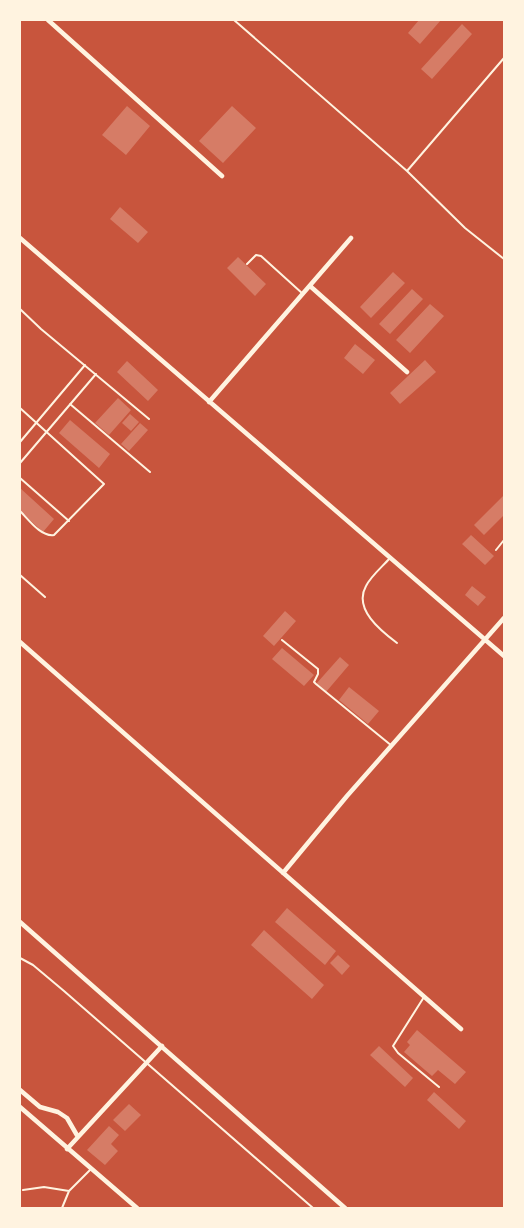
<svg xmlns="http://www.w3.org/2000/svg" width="524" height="1228" font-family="Lato,sans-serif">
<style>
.building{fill:#d67c66}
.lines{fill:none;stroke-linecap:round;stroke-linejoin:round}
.service{stroke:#fff3e0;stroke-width:2}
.minor{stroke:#fff3e0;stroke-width:4.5}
</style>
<rect width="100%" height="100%" fill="#c8553d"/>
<path class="building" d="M 419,20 L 441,20 L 420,44 L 408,33 Z
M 462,24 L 472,34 L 432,79 L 421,69 Z
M 127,106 L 150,126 L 126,155 L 102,135 Z
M 232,106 L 256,128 L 223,163 L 199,141 Z
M 120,207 L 148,232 L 138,243 L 110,219 Z
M 238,257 L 266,284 L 255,296 L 227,268 Z
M 393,272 L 405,283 L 371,318 L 360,307 Z
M 412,289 L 423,299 L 390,334 L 379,324 Z
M 430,304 L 444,316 L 410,353 L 396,340 Z
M 355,344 L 375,360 L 363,374 L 344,358 Z
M 425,360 L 436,372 L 400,404 L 390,393 Z
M 127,361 L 158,390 L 148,401 L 117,372 Z
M 118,398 L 131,410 L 109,435 L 95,423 Z
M 130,414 L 139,422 L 131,431 L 122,423 Z
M 70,420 L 110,454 L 99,468 L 59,433 Z
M 140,423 L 148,430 L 129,451 L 121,444 Z
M 20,488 L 54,519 L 43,532 L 20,511 Z
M 504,495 L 504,515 L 484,535 L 474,525 Z
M 471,535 L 494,556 L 485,565 L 462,544 Z
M 472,586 L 486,597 L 478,606 L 465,595 Z
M 285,611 L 296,621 L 274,646 L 263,636 Z
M 282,648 L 314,675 L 304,686 L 272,659 Z
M 340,657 L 349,665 L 326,692 L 316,684 Z
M 349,687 L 379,711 L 368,724 L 339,700 Z
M 287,908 L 336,951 L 325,965 L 275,922 Z
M 264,930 L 324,985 L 312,999 L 251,945 Z
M 338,955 L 350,966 L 342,975 L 330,963 Z
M 417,1030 L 466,1072 L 455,1084 L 438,1070 L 432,1076 L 404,1052 L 410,1045 L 407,1042 Z
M 379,1046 L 413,1078 L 405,1087 L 370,1055 Z
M 434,1092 L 466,1121 L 459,1129 L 427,1100 Z
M 129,1104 L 141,1115 L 125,1131 L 113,1120 Z
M 109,1126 L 119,1135 L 111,1144 L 118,1151 L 105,1165 L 87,1150 Z"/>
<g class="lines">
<path class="service" d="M 234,20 L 407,171
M 504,58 L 407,171 L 465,228 L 504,259
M 247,264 L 256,255 L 261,256 L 303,294
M 20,309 L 41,329 L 149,419
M 70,404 L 150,472
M 20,408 L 104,484 L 54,535 C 41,537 29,520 20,511
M 20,442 L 85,365
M 20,463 L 96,374
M 20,478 L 69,521
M 496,550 L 504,540
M 390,558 C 382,567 371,576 366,586 C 353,609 381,631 397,643
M 20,575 L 45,597
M 282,640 L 318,669 L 318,674 L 314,682 L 316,684 L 392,746
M 20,958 L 33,965 L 64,991 L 313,1208
M 424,997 L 393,1046 L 398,1053 L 439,1087
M 23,1190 L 44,1187 L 69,1191
M 62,1208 L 69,1191 L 91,1169"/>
<path class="minor" d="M 48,20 L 222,176
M 20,238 L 504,656
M 310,286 L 407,372
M 209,402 L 351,238
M 20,642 L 461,1029
M 283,873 L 347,796 L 504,618
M 20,922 L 345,1208
M 20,1090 L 40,1107 L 58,1112 L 67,1118 L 78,1137
M 20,1107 L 137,1208
M 67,1149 L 162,1046"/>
</g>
<rect width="524" height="1228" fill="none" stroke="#fff3e0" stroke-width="42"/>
</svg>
